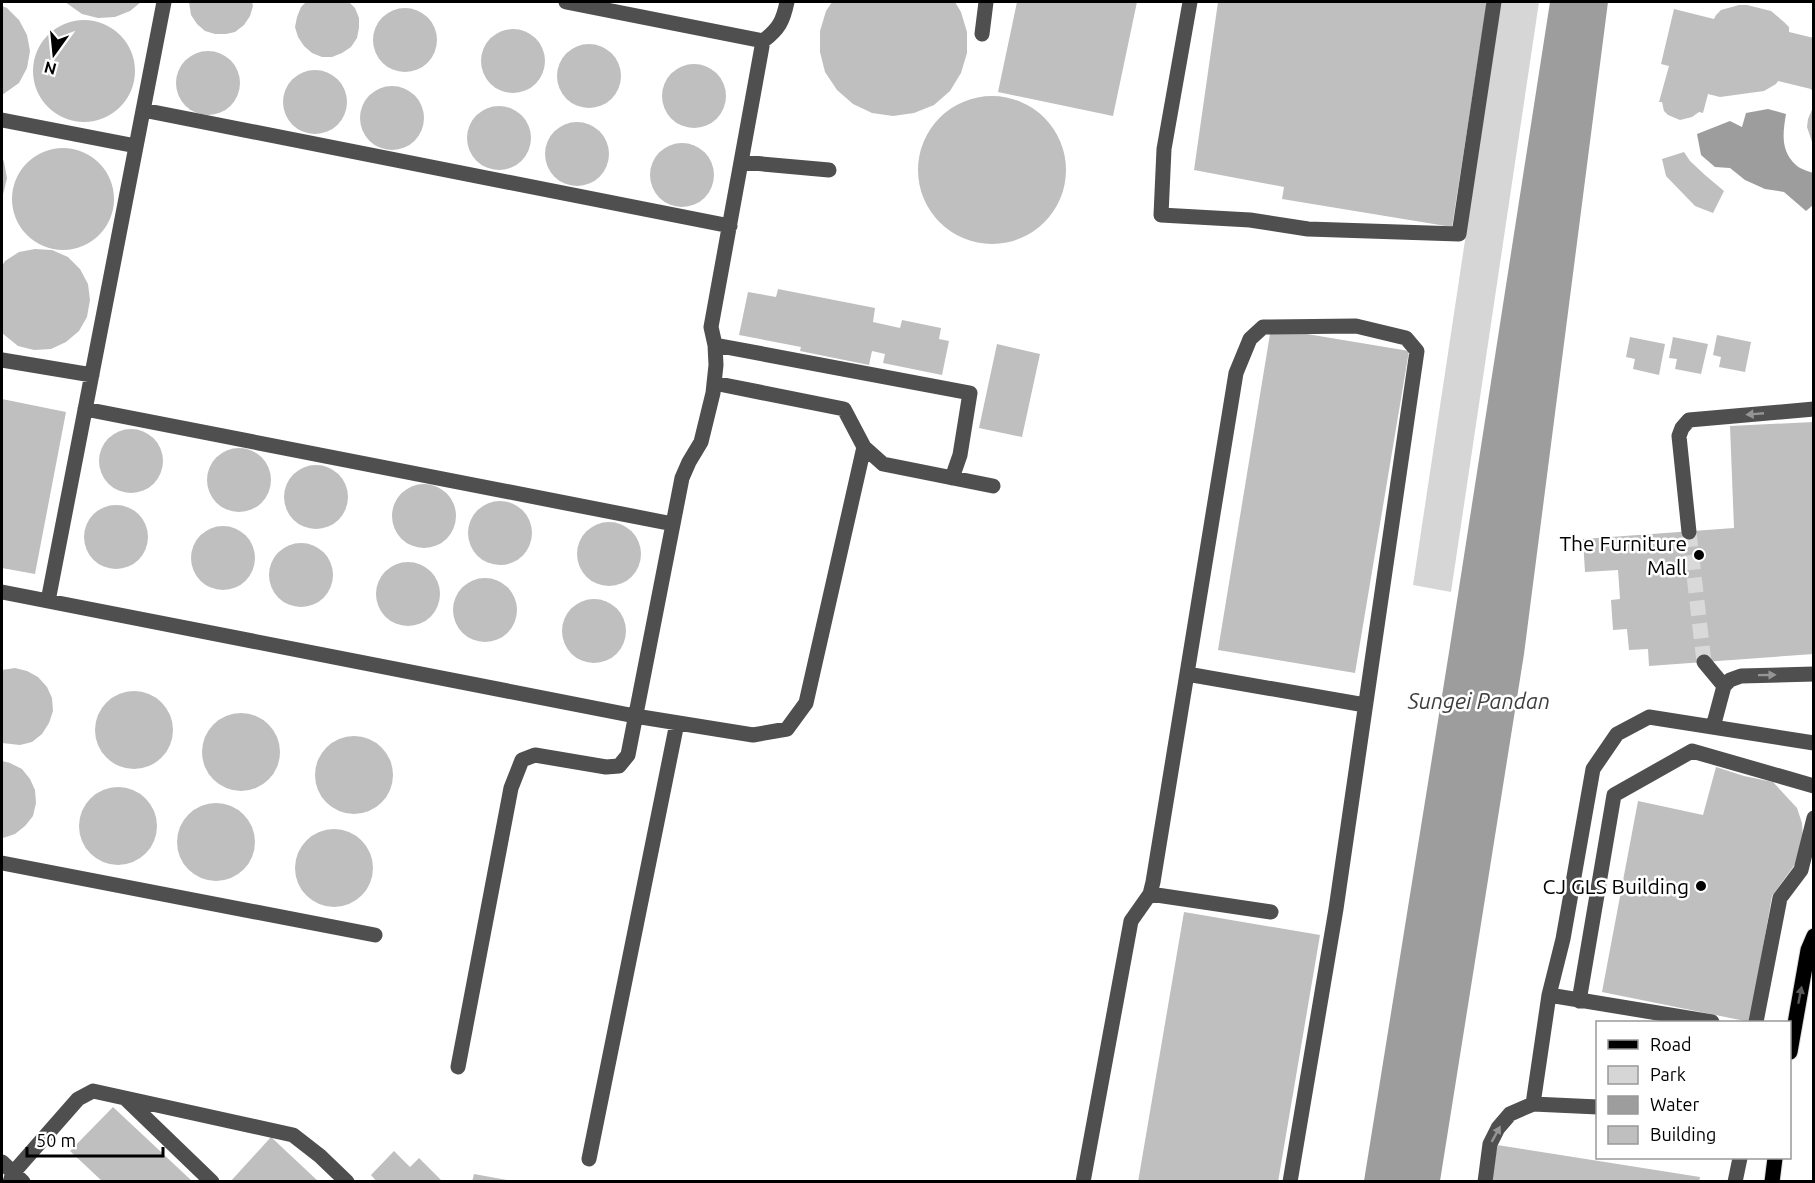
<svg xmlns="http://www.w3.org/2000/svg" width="1815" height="1183" font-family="Ubuntu,sans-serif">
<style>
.green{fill:#d6d6d6}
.water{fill:#9d9d9d}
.building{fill:#bfbfbf}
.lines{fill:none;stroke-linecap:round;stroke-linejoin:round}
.minor-tunnel{stroke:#d9d9d9;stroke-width:15;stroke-dasharray:15 8;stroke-linecap:butt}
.major-casing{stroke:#dbdbdb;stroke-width:17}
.minor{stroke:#4f4f4f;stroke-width:15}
.major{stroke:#000;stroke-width:15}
.oneway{fill:#959595}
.oneway2{fill:#595959}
.poi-dot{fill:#000;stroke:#fff;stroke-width:2}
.labels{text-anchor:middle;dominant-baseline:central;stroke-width:5;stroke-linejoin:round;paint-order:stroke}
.poi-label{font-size:21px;fill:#000;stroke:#fff;text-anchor:end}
.water-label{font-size:22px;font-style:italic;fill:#3e3e3e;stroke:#fff}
</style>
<rect width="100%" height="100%" fill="#fff"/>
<path class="green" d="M 1501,2 L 1539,2 L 1451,592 L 1413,585 Z"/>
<path class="water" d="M 1550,2 L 1608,2 L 1524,654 L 1440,1181 L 1364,1181 L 1450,646 Z
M 1768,109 L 1786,114 C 1783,132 1780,151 1796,165 C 1800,169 1808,171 1813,173 L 1813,205 L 1806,211 L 1784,192 L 1765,189 L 1745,180 L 1730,168 L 1715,167 L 1701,155 L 1697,134 L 1730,121 L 1742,127 L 1746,113 Z"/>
<path class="building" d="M 65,2 L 141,2 L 130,11 L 115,17 L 98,18 L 82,14 Z
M 189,2 L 252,2 L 253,6 L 250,16 L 244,25 L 235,32 L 226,34 L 215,34 L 205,31 L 197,24 L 191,15 Z
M 306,2 L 349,2 L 355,8 L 359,18 L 359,28 L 357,38 L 351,47 L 342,53 L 332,57 L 322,57 L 312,53 L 304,46 L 298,37 L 295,27 L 297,17 L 301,7 Z
M 832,2 L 955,2 L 961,12 L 967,32 L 967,53 L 961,73 L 950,91 L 934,105 L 914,113 L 893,116 L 872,113 L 853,104 L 837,90 L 825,72 L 820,52 L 820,31 L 826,11 Z
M 1017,2 L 1137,2 L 1113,116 L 998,92 Z
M 1218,2 L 1487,2 L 1452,227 L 1282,199 L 1284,187 L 1194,170 Z
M 1739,5 L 1747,5 L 1771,11 L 1784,22 L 1789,27 L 1789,32 L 1814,38 L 1814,93 L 1811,89 L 1778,81 L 1776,84 L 1764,91 L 1720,97 L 1708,94 L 1703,113 L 1699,112 L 1692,117 L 1680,120 L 1668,115 L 1664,111 L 1662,102 L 1659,102 L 1669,66 L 1661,64 L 1674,9 L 1714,19 L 1716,15 L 1721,10 Z
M 2,6 L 7,8 L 19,20 L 27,35 L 30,51 L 27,68 L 19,83 L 2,95 Z
M373 40a32 32 0 1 1 64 0a32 32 0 1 1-64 0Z
M33 71a51 51 0 1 1 102 0a51 51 0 1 1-102 0Z
M481 61a32 32 0 1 1 64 0a32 32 0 1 1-64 0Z
M557 76a32 32 0 1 1 64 0a32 32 0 1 1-64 0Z
M176 83a32 32 0 1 1 64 0a32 32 0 1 1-64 0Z
M662 96a32 32 0 1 1 64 0a32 32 0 1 1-64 0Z
M283 102a32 32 0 1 1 64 0a32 32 0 1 1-64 0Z
M360 118a32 32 0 1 1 64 0a32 32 0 1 1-64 0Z
M918 170a74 74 0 1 1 148 0a74 74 0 1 1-148 0Z
M 1814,105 L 1814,145 L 1813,145 L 1807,127 L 1808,119 Z
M467 138a32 32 0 1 1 64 0a32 32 0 1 1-64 0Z
M545 154a32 32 0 1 1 64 0a32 32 0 1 1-64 0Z
M650 175a32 32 0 1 1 64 0a32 32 0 1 1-64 0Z
M12 199a51 51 0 1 1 102 0a51 51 0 1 1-102 0Z
M 1684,152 L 1690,161 L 1705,175 L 1724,191 L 1713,213 L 1695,206 L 1666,176 L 1662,159 Z
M 2,157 L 4,162 L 7,178 L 2,199 Z
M 35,249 L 52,250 L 68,257 L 80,269 L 88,284 L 90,300 L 87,317 L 79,331 L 66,342 L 51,349 L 34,350 L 18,346 L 2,333 L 2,266 L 5,261 L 19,252 Z
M 778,289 L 875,308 L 873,322 L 900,328 L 902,320 L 941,328 L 939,339 L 949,341 L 942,375 L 883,363 L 885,354 L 872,351 L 869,365 L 800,351 L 801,347 L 739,335 L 748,292 L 776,297 Z
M 1271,328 L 1409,351 L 1355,673 L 1218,650 Z
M 1717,335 L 1751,342 L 1745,372 L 1719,367 L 1721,357 L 1713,355 Z
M 1630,337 L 1665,344 L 1659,375 L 1633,369 L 1635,359 L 1626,357 Z
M 1673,337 L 1708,344 L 1701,374 L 1675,369 L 1677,359 L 1669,358 Z
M 997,344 L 1040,354 L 1022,437 L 979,428 Z
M 2,399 L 66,412 L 35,574 L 2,568 Z
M 1814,422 L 1814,654 L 1649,666 L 1648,649 L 1629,650 L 1627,629 L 1613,630 L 1611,600 L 1620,599 L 1618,570 L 1585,572 L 1583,539 L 1734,528 L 1730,426 Z
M99 461a32 32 0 1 1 64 0a32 32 0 1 1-64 0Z
M207 480a32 32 0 1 1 64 0a32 32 0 1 1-64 0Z
M284 497a32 32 0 1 1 64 0a32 32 0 1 1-64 0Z
M392 516a32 32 0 1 1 64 0a32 32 0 1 1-64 0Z
M468 533a32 32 0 1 1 64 0a32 32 0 1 1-64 0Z
M84 537a32 32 0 1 1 64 0a32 32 0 1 1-64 0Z
M577 554a32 32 0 1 1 64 0a32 32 0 1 1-64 0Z
M191 558a32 32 0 1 1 64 0a32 32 0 1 1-64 0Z
M269 575a32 32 0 1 1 64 0a32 32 0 1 1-64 0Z
M376 594a32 32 0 1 1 64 0a32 32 0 1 1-64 0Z
M453 610a32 32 0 1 1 64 0a32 32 0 1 1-64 0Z
M562 631a32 32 0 1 1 64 0a32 32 0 1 1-64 0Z
M 15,668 L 27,671 L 38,677 L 47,687 L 52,698 L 53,711 L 49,723 L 42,734 L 32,742 L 20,745 L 2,743 L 2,670 Z
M95 730a39 39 0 1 1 78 0a39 39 0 1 1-78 0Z
M202 752a39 39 0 1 1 78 0a39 39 0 1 1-78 0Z
M315 775a39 39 0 1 1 78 0a39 39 0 1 1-78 0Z
M 2,761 L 10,763 L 22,769 L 30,779 L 35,790 L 36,803 L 33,816 L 25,826 L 15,834 L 3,838 L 2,838 Z
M 1716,767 L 1744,776 L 1773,782 L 1797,808 L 1802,823 L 1804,852 L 1772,896 L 1750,1022 L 1602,992 L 1638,801 L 1703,815 Z
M79 826a39 39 0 1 1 78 0a39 39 0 1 1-78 0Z
M177 842a39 39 0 1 1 78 0a39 39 0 1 1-78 0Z
M295 868a39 39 0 1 1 78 0a39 39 0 1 1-78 0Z
M 1184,912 L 1320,935 L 1278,1182 L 1138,1182 Z
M 113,1107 L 144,1136 L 193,1182 L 103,1182 L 70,1151 Z
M 271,1137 L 319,1182 L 230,1182 Z
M 1497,1145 L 1700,1177 L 1699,1182 L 1492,1182 Z
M 394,1151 L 410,1167 L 419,1158 L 443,1182 L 377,1182 L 371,1175 Z
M 474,1174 L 507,1180 L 507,1182 L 472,1182 Z"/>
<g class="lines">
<path class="minor-tunnel" d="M 1689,532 L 1704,662"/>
<defs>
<path id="major" d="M 1790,1052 L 1808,950 L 1814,936
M 1772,1182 L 1775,1158"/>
</defs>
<use href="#major" class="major-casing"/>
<path class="minor" d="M 566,2 L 763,41
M 1190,2 L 1164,149 L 1161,215 L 1250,220 L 1308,229 L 1459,234 L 1494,2
M 982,34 L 986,2
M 143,110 L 730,226
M 2,120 L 136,146
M 741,162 L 829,170
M 715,345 L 970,393 L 960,455 L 952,478
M 2,360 L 92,375
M 714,383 L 844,409 L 864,447 L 883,464 L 993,486
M 85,409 L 673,524
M 1689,532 L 1679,436 L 1682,428 L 1689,420 L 1814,409
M 2,592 L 635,716 L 753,735 L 787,729 L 806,703 L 864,447
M 48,601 L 164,2
M 1704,662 L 1724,686
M 1187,674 L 1365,705
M 1713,727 L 1724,686 L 1730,680 L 1741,676 L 1814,674
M 2,863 L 375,935
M 1150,894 L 1271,912
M 1549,995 L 1712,1022
M 1579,1001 L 1614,795 L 1692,751 L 1814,786
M 1756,1022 L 1780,898 L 1801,870 L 1814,818
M 458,1067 L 511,788 L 522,760 L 535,755 L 606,767 L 619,766 L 628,755 L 682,478 L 689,462 L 701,442 L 713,393 L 716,365 L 715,345 L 711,327 L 763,41 C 779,29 783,21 787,2
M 126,1099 L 212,1182
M 1533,1104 L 1549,995 L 1563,939 L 1593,769 L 1617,734 L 1649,717 L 1814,743
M 589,1159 L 677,723
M 2,1162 L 23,1182
M 10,1182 L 13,1173 L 78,1099 L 93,1091 L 293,1135 L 320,1156 L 347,1182
M 1083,1182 L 1131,921 L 1150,894 L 1153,882 L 1236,373 L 1250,339 L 1263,327 L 1356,326 L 1406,338 L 1417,351 L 1336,909 L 1290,1182
M 1485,1182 L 1490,1144 L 1498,1128 L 1510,1114 L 1533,1104 L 1598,1107
M 1735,1182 L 1740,1158"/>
<use href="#major" class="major"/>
</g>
<defs><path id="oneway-solid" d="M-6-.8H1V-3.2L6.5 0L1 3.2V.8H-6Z" transform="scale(1.5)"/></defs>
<g class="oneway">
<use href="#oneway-solid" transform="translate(1755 414) rotate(175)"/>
<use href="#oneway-solid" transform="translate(1767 675) rotate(-1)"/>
<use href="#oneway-solid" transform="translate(1496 1134) rotate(-61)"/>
</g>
<use class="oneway2" href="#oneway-solid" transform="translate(1800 995) rotate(-79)"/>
<g class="poi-dot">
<circle cx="1699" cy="555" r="6"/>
<circle cx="1701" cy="886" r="6"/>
</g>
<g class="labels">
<g class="poi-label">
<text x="1687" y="543">The Furniture<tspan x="1687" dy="24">Mall</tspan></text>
<text x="1689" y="886">CJ GLS Building</text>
</g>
<g class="water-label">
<text x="1479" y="700">Sungei Pandan</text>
</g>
</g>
<rect width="1815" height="1183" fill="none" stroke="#000000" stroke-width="6"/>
<rect x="1596" y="1021" width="195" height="138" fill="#ffffff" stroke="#999999" stroke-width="1.5"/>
<rect x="1608" y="1040" width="30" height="9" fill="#000000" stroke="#999999" stroke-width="1.5"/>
<text x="1650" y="1051" font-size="18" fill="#000000">Road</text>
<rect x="1608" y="1066" width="30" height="18" fill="#d6d6d6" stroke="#999999" stroke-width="1.5"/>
<text x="1650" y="1081" font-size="18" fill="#000000">Park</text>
<rect x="1608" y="1096" width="30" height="18" fill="#9d9d9d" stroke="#999999" stroke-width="1.5"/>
<text x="1650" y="1111" font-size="18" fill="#000000">Water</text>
<rect x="1608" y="1126" width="30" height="18" fill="#bfbfbf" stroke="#999999" stroke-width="1.5"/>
<text x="1650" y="1141" font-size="18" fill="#000000">Building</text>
<g transform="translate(54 54) rotate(195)" stroke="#ffffff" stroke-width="4.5" paint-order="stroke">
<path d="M0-4.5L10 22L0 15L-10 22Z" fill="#000000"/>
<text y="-9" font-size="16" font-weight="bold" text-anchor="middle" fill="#000000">N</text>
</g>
<path d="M27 1147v9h136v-9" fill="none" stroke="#000000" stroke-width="3"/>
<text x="36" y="1147" font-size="18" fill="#000000" stroke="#ffffff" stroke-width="4.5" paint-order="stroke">50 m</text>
</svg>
